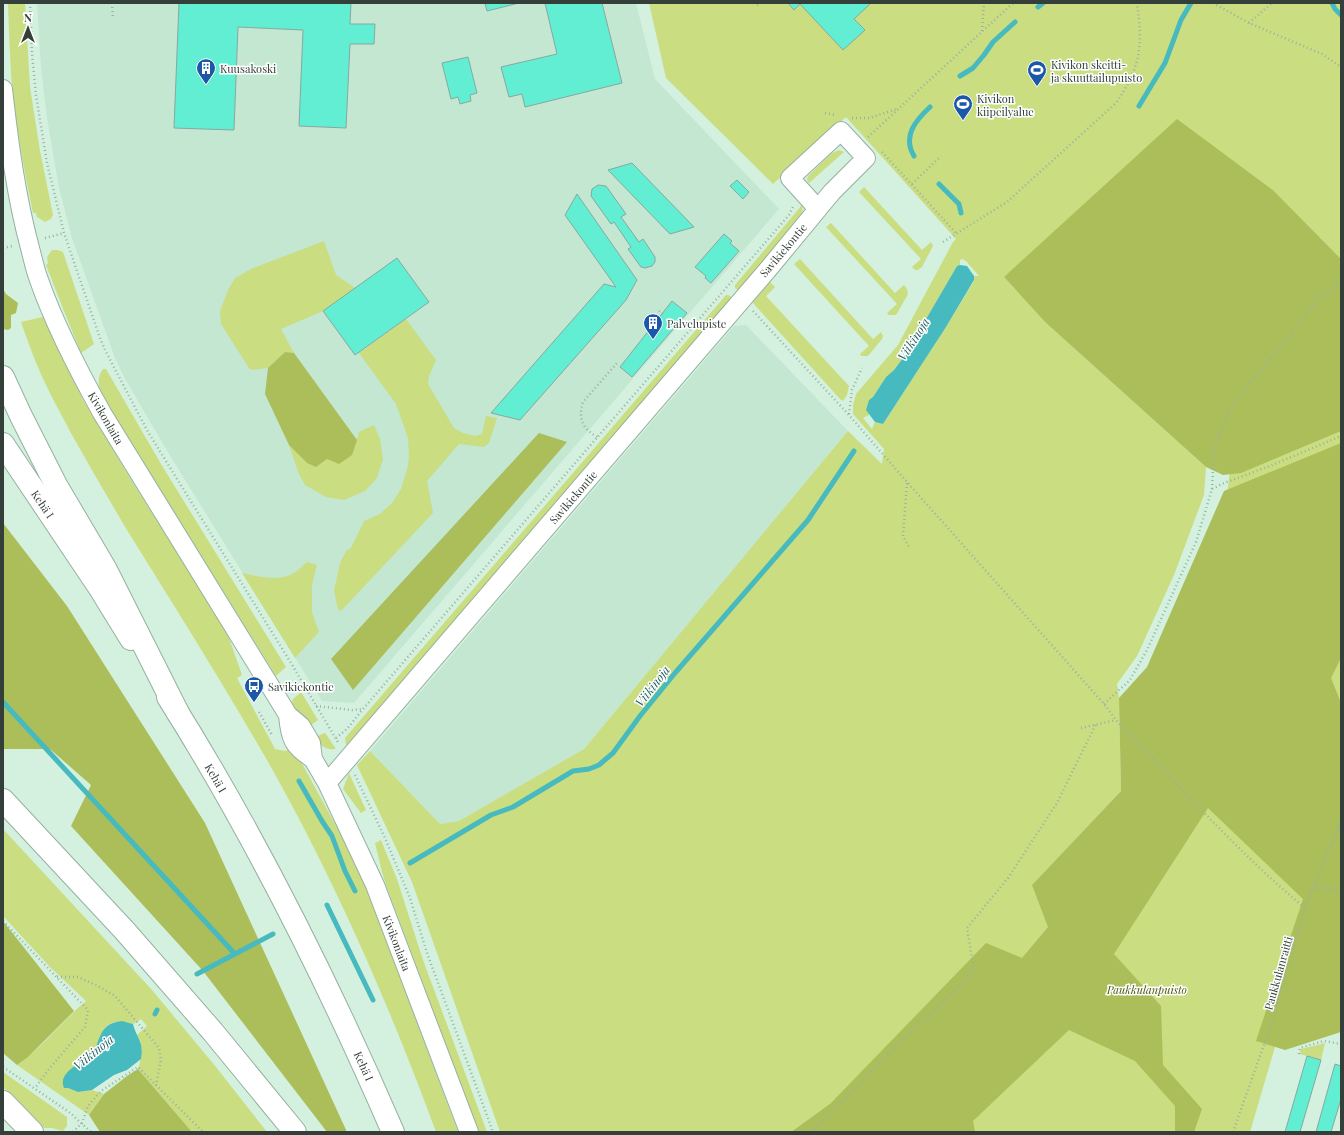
<svg xmlns="http://www.w3.org/2000/svg" width="1344" height="1135" font-family="'Playfair Display',serif">
<style>
.built{fill:#c3e7d1}
.green{fill:#cadd80;fill-rule:evenodd}
.forest{fill:#abbe5a}
.water{fill:#46babe}
.lines{fill:none;stroke-linecap:round;stroke-linejoin:round}
.stream{stroke:#46babe;stroke-width:5}
.building{fill:#61eed3;stroke:#87a8a0}
.minor-casing{stroke:#95b09f;stroke-width:20}
.tertiary-casing{stroke:#95b09f;stroke-width:24}
.trunk-casing{stroke:#95b09f;stroke-width:24}
.motorway-casing{stroke:#95b09f;stroke-width:24}
.path{stroke:#9ab1a3;stroke-width:2.5;stroke-dasharray:1 3;stroke-linecap:butt}
.minor{stroke:#fff;stroke-width:18}
.tertiary{stroke:#fff;stroke-width:22}
.trunk{stroke:#fff;stroke-width:22}
.motorway{stroke:#fff;stroke-width:22}
.labels{text-anchor:middle;dominant-baseline:central;stroke-width:3;stroke-linejoin:round;paint-order:stroke}
.poi-label{font-size:11px;fill:#333f38;stroke:#fff;text-anchor:start}
.street-label{font-size:11px;fill:#333f38;stroke:#fff}
.park-label{font-size:11px;font-style:italic;fill:#4c580d;stroke:#fff}
.water-label{font-size:12px;font-style:italic;fill:#1f5f61;stroke:#fff}
</style>
<rect width="100%" height="100%" fill="#d4f1df"/>
<path class="built" d="M 37,3 L 636,3 L 655,79 L 779,209 L 354,703 L 322,701 L 169,454 L 125,379 L 115,358 L 72,238 L 59,188 L 47,118 L 41,68 Z
M 746,325 L 848,431 L 584,749 L 459,821 L 440,824 L 370,751 L 734,326 Z"/>
<path class="green" d="M 8,3 L 25,3 L 30,87 L 40,151 L 53,215 L 51,219 L 45,222 L 37,217 L 36,213 L 33,213 C 25,175 18,137 13,98 C 10,67 9,35 8,3 Z
M 649,3 L 1341,3 L 1341,259 L 1274,191 L 1004,277 L 1045,322 L 1206,467 L 1204,495 L 1174,575 L 1137,656 L 1117,684 L 1119,698 L 1121,791 L 1032,885 L 1126,797 L 1227,496 L 1230,469 L 1341,411 L 1341,1028 L 1275,1047 L 1250,1132 L 922,1132 L 831,1103 L 791,1132 L 500,1132 L 412,882 L 357,765 L 370,751 L 440,824 L 459,821 L 584,749 L 848,431 L 882,464 L 884,449 L 853,414 L 853,405 L 856,394 L 898,345 L 953,242 L 956,239 L 846,117 L 773,184 L 666,78 ZM 962,259 L 966,261 L 979,276 L 974,276 L 974,281 L 946,327 L 883,424 L 875,422 L 872,429 L 863,418 L 869,415 L 869,400 L 873,397 L 886,377 L 894,370 L 912,346 L 915,338 L 957,266 L 960,265 L 960,260 Z
M 839,150 L 844,152 L 809,183 L 807,180 L 808,176 L 832,153 Z
M 864,187 L 922,250 L 931,242 L 933,246 L 922,267 L 918,270 L 915,270 L 912,267 L 921,259 L 859,192 Z
M 802,205 L 803,214 L 739,291 L 735,288 L 735,285 Z
M 831,223 L 895,293 L 904,285 L 907,289 L 908,294 L 896,315 L 889,315 L 887,313 L 897,304 L 826,227 Z
M 324,241 L 336,275 L 355,288 L 323,311 L 281,329 L 294,353 L 285,352 L 268,368 L 252,370 L 249,368 L 221,324 L 220,311 L 228,290 L 235,278 L 251,269 Z
M 52,250 L 58,250 L 63,252 L 94,344 L 81,353 L 62,306 L 46,265 L 48,263 L 47,257 Z
M 800,259 L 873,339 L 881,332 L 883,336 L 882,339 L 868,356 L 861,356 L 860,354 L 869,346 L 794,264 Z
M 770,282 L 775,287 L 766,296 L 849,386 L 847,395 L 843,401 L 840,399 L 752,302 Z
M 726,295 L 728,295 L 733,298 L 351,742 L 346,745 L 345,738 Z
M 43,317 L 83,400 L 133,483 L 227,632 L 242,675 L 237,678 L 275,749 L 285,751 L 293,747 L 341,835 L 367,890 L 458,1132 L 436,1132 C 390,1007 337,885 272,769 C 226,688 176,609 127,530 C 108,498 90,467 72,435 C 60,412 47,389 37,365 C 31,351 26,336 21,322 Z
M 406,319 L 436,360 L 429,376 L 428,384 L 454,428 L 463,433 L 475,436 L 482,434 L 486,416 L 497,418 L 489,443 L 484,447 L 459,444 L 427,481 L 433,513 L 341,611 L 338,609 L 334,591 L 340,563 L 346,551 L 351,548 L 364,521 L 380,514 L 392,503 L 401,489 L 408,466 L 409,456 L 408,438 L 396,404 L 359,353 Z
M 103,369 L 106,369 L 161,464 L 286,667 L 276,676 L 109,407 C 102,393 93,383 103,369 Z
M 374,425 L 380,439 L 383,459 L 377,478 L 365,491 L 344,500 L 326,497 L 305,485 L 299,474 L 289,445 L 307,463 L 327,459 L 357,440 L 359,432 Z
M 307,562 L 317,565 L 312,585 L 312,612 L 319,632 L 295,658 L 242,573 C 257,576 278,582 292,574 C 298,571 302,566 307,562 Z
M 301,692 L 318,720 L 307,728 L 292,703 L 293,699 Z
M 324,733 L 326,734 L 336,749 C 325,750 321,746 314,738 Z
M 349,773 L 366,810 L 361,813 L 343,789 Z
M 3,829 L 152,990 L 216,1067 L 267,1132 L 192,1132 L 138,1069 C 142,1056 144,1046 137,1035 L 147,1026 L 141,1019 L 133,1024 C 123,1021 112,1020 104,1029 L 91,1057 L 87,1061 L 77,1065 L 74,1068 L 68,1088 L 78,1092 L 92,1090 L 104,1094 L 89,1115 L 17,1065 C 43,1047 62,1021 86,1001 L 50,967 L 3,916 Z
M 381,840 L 397,879 L 423,960 L 487,1132 L 479,1132 L 387,888 L 382,872 L 375,843 Z
M 1325,1043 L 1321,1060 L 1300,1054 L 1301,1049 Z
M 3,1072 L 67,1117 L 67,1126 L 63,1131 L 52,1128 L 44,1128 L 3,1087 Z"/>
<path class="forest" d="M 1177,119 L 1274,191 L 1341,259 L 1341,431 L 1241,473 L 1223,475 L 1206,467 L 1045,322 L 1004,277 Z
M 3,289 L 6,294 L 18,303 L 16,313 L 11,315 L 11,328 L 8,330 L 3,329 Z
M 285,352 L 294,353 L 357,440 L 352,455 L 339,464 L 327,459 L 316,467 L 307,463 L 289,445 L 265,394 L 268,368 Z
M 539,433 L 567,442 L 353,690 L 331,659 Z
M 1341,443 L 1341,658 L 1331,678 L 1341,703 L 1341,1032 L 1285,1050 L 1256,1041 L 1303,899 L 1208,808 L 1114,954 L 1161,1006 L 1163,1065 L 1202,1109 L 1194,1132 L 1175,1132 L 1175,1106 L 1135,1061 L 1069,1030 L 973,1121 L 975,1132 L 791,1132 L 831,1103 L 986,943 L 1022,958 L 1048,927 L 1032,885 L 1121,791 L 1119,698 L 1147,667 L 1224,491 Z
M 3,523 L 67,606 L 205,823 L 347,1132 L 327,1132 L 203,971 L 71,826 L 91,785 L 50,749 L 3,749 Z
M 3,921 L 74,1011 L 28,1057 L 17,1065 L 3,1053 Z
M 138,1069 L 192,1132 L 100,1132 L 89,1115 L 104,1094 L 127,1076 Z"/>
<path class="water" d="M 960,265 L 967,266 L 974,276 L 974,280 L 946,327 L 883,424 L 875,422 L 866,410 L 869,400 L 873,397 L 886,377 L 894,370 L 912,346 L 915,338 L 957,266 Z
M 122,1021 L 133,1024 C 137,1040 144,1040 141,1059 L 127,1070 L 114,1075 L 92,1090 L 78,1092 L 68,1088 L 64,1088 C 59,1077 70,1069 78,1064 C 82,1062 86,1062 89,1058 C 103,1041 96,1024 122,1021 Z"/>
<g class="lines">
<path class="stream" d="M 1332,3 L 1335,9 L 1341,15
M 1038,7 L 1043,3
M 960,76 L 973,68 L 984,55 L 993,42 L 1015,22
M 1139,106 L 1165,63 L 1181,20 L 1191,3
M 914,156 C 902,136 916,120 930,107
M 939,184 L 959,204 L 961,213
M 3,702 L 235,954
M 299,781 L 322,821 L 332,836 L 345,871 L 355,891
M 410,863 L 491,815 L 513,807 L 573,771 L 589,769 L 599,765 L 613,753 L 640,716 L 675,673 L 808,520 L 854,451
M 327,905 L 373,1000
M 197,974 L 273,934
M 155,1014 L 157,1010"/>
</g>
<path class="building" d="M 179,3 L 351,3 L 350,24 L 375,24 L 374,44 L 350,44 L 346,128 L 299,126 L 303,30 L 238,27 L 234,130 L 174,128 Z
M 485,3 L 519,3 L 487,11 Z
M 545,3 L 602,3 L 622,83 L 525,107 L 522,94 L 509,97 L 501,67 L 557,54 Z
M 788,3 L 869,3 L 870,4 L 854,19 L 865,30 L 843,50 L 800,4 L 794,10 Z
M 468,57 L 477,93 L 470,95 L 471,101 L 460,104 L 458,97 L 451,99 L 442,63 Z
M 632,163 L 694,227 L 670,234 L 608,170 Z
M 737,180 L 749,192 L 743,199 L 730,186 Z
M 598,185 L 606,186 L 626,214 L 621,217 L 639,242 L 643,239 L 655,257 L 655,262 L 652,266 L 645,268 L 641,267 L 628,249 L 631,247 L 614,222 L 611,224 L 591,196 L 592,189 Z
M 577,194 L 637,280 L 626,300 L 520,420 L 491,413 L 604,284 L 616,287 L 565,215 Z
M 724,234 L 732,241 L 730,243 L 739,251 L 711,283 L 705,278 L 706,276 L 695,267 Z
M 397,258 L 429,302 L 355,355 L 323,311 Z
M 672,301 L 687,313 L 632,377 L 620,367 Z
M 1307,1056 L 1321,1060 L 1300,1132 L 1285,1132 Z
M 1335,1064 L 1341,1066 L 1341,1099 L 1331,1132 L 1316,1132 Z"/>
<g class="lines">
<defs>
<path id="minor" d="M 3,89 C 9,142 16,196 30,248 C 33,259 35,270 39,280 C 55,326 78,370 102,413 L 288,715 L 301,726 L 311,743 L 313,759 L 327,783 L 375,885 L 469,1132
M 288,715 C 290,739 293,746 313,759
M 327,783 L 770,267 L 832,192 L 866,158 L 841,131 L 790,178 L 818,209"/>
<path id="tertiary" d="M 3,1102 L 32,1132"/>
<path id="trunk" d="M 3,444 L 99,587 L 131,639
M 168,697 C 255,835 328,982 393,1132
M 3,800 L 125,931 L 213,1032 L 295,1132"/>
<path id="motorway" d="M 3,377 L 21,416 L 56,485 L 105,568 L 178,713"/>
</defs>
<use href="#minor" class="minor-casing"/>
<use href="#tertiary" class="tertiary-casing"/>
<use href="#trunk" class="trunk-casing"/>
<use href="#motorway" class="motorway-casing"/>
<path class="path" d="M 30,3 L 32,53 L 36,95 L 47,163 L 64,233 L 100,338 L 106,352 L 148,432 L 291,663 L 339,744
M 112,3 L 113,19
M 1213,3 L 1249,23 L 1322,54 L 1341,67
M 757,5 L 760,3
M 1249,23 L 1272,3
M 982,31 L 984,3
M 825,113 L 835,115
M 852,118 L 869,118 L 897,109
M 868,137 L 1013,3
M 882,152 L 956,233
M 912,184 L 941,156
M 45,238 L 64,233
M 943,242 L 1007,202 L 1116,103 C 1141,67 1143,45 1137,3
M 3,248 L 13,246
M 659,311 L 663,314
M 753,311 L 848,414 L 907,482 L 1104,704 L 1116,720 C 1178,784 1237,852 1305,908
M 849,414 L 852,390 L 862,368
M 597,437 C 582,428 578,419 583,402 L 617,363
M 907,483 L 903,536 L 909,547
M 1212,489 L 1214,448 L 1230,408 L 1295,329 L 1318,298 L 1341,282
M 1104,704 L 1130,680 L 1147,650 L 1196,542 L 1212,489 L 1224,483 L 1270,466 L 1341,436
M 316,706 L 352,710 L 363,709
M 259,712 L 272,735
M 1081,728 L 1116,720
M 336,738 L 347,729 L 363,709 L 789,215 L 793,207
M 355,775 L 385,838 L 410,898 L 427,953 L 493,1132
M 1338,827 L 1341,834
M 1314,887 L 1328,888 L 1341,892
M 3,921 L 88,1010 L 85,1027 L 49,1069 L 35,1088
M 57,977 L 78,977 L 98,986 L 115,996 L 159,1048 L 161,1060 L 156,1085
M 1299,1054 L 1300,1048 L 1303,1047 L 1324,1041 L 1341,1044
M 3,1067 L 69,1112 L 91,1132
M 73,1132 L 82,1123 L 88,1106 L 101,1091 L 138,1067 L 203,1132
M 812,1132 L 901,1041 L 947,999 L 974,970 L 967,928 L 1008,878 L 1057,803 L 1096,724
M 1233,1132 L 1271,1025 L 1305,908 L 1341,820"/>
<use href="#minor" class="minor"/>
<use href="#tertiary" class="tertiary"/>
<use href="#trunk" class="trunk"/>
<use href="#motorway" class="motorway"/>
</g>
<defs>
<symbol id="building-pin" viewBox="-11 -11 22 30"><path d="M0 17L-7.5 6A9.5 9.5 0 1 1 7.5 6Z" fill="#1c57a9" stroke="#fff"/><path d="M-4-6H4V6H1V3H-1V6H-4ZM-2.5-4.3h1.7v1.8h-1.7ZM.8-4.3h1.7v1.8H.8ZM-2.5-1h1.7V.8h-1.7ZM.8-1h1.7V.8H.8Z" fill="#fff"/></symbol>
<symbol id="stadium-pin" viewBox="-11 -11 22 30"><path d="M0 17L-7.5 6A9.5 9.5 0 1 1 7.5 6Z" fill="#1c57a9" stroke="#fff"/><path d="M0-5a6.5 5 0 1 0 0 10a6.5 5 0 1 0 0-10ZM-3.5-1.8h7v3.6h-7Z" fill="#fff"/></symbol>
<symbol id="bus-pin" viewBox="-11 -11 22 30"><path d="M0 17L-7.5 6A9.5 9.5 0 1 1 7.5 6Z" fill="#1c57a9" stroke="#fff"/><path d="M-5-6H5V4H4V6H2V4H-2V6H-4V4H-5ZM-3.5-4V0h7V-4ZM-3.5 1.2v1.5H-2V1.2ZM2 1.2v1.5H3.5V1.2Z" fill="#fff"/></symbol>
</defs>
<g fill-rule="evenodd">
<use href="#building-pin" x="195" y="57" width="22" height="30"/>
<use href="#stadium-pin" x="1026" y="59" width="22" height="30"/>
<use href="#stadium-pin" x="952" y="93" width="22" height="30"/>
<use href="#building-pin" x="642" y="312" width="22" height="30"/>
<use href="#bus-pin" x="243" y="675" width="22" height="30"/>
</g>
<g class="labels">
<g class="poi-label">
<text x="1051" y="64">Kivikon skeitti-<tspan x="1051" dy="13">ja skuuttailupuisto</tspan></text>
<text x="220" y="68">Kuusakoski</text>
<text x="977" y="98">Kivikon<tspan x="977" dy="13">kiipeilyalue</tspan></text>
<text x="667" y="323">Palvelupiste</text>
<text x="268" y="686">Savikiekontie</text>
</g>
<g class="street-label">
<text transform="translate(783 250) rotate(-50)">Savikiekontie</text>
<text transform="translate(106 418) rotate(60)">Kivikonlaita</text>
<text transform="translate(573 497) rotate(-49)">Savikiekontie</text>
<text transform="translate(43 504) rotate(56)">Kehä I</text>
<text transform="translate(216 778) rotate(60)">Kehä I</text>
<text transform="translate(397 943) rotate(69)">Kivikonlaita</text>
<text transform="translate(1278 973) rotate(-74)">Paukkulanraitti</text>
<text transform="translate(364 1066) rotate(66)">Kehä I</text>
</g>
<g class="park-label">
<text x="1147" y="989">Paukkulanpuisto</text>
</g>
<g class="water-label">
<text transform="translate(913 339) rotate(-57)">Viikinoja</text>
<text transform="translate(652 686) rotate(-52)">Viikinoja</text>
<text transform="translate(93 1052) rotate(-39)">Viikinoja</text>
</g>
</g>
<rect width="1344" height="1135" fill="none" stroke="#333f38" stroke-width="8"/>
<g transform="translate(28 28)" stroke="#ffffff" stroke-width="3" paint-order="stroke">
<path d="M0-3L7 15L0 10L-7 15Z" fill="#333f38"/>
<text y="-6" font-size="11" font-weight="bold" text-anchor="middle" fill="#333f38">N</text>
</g>
</svg>
